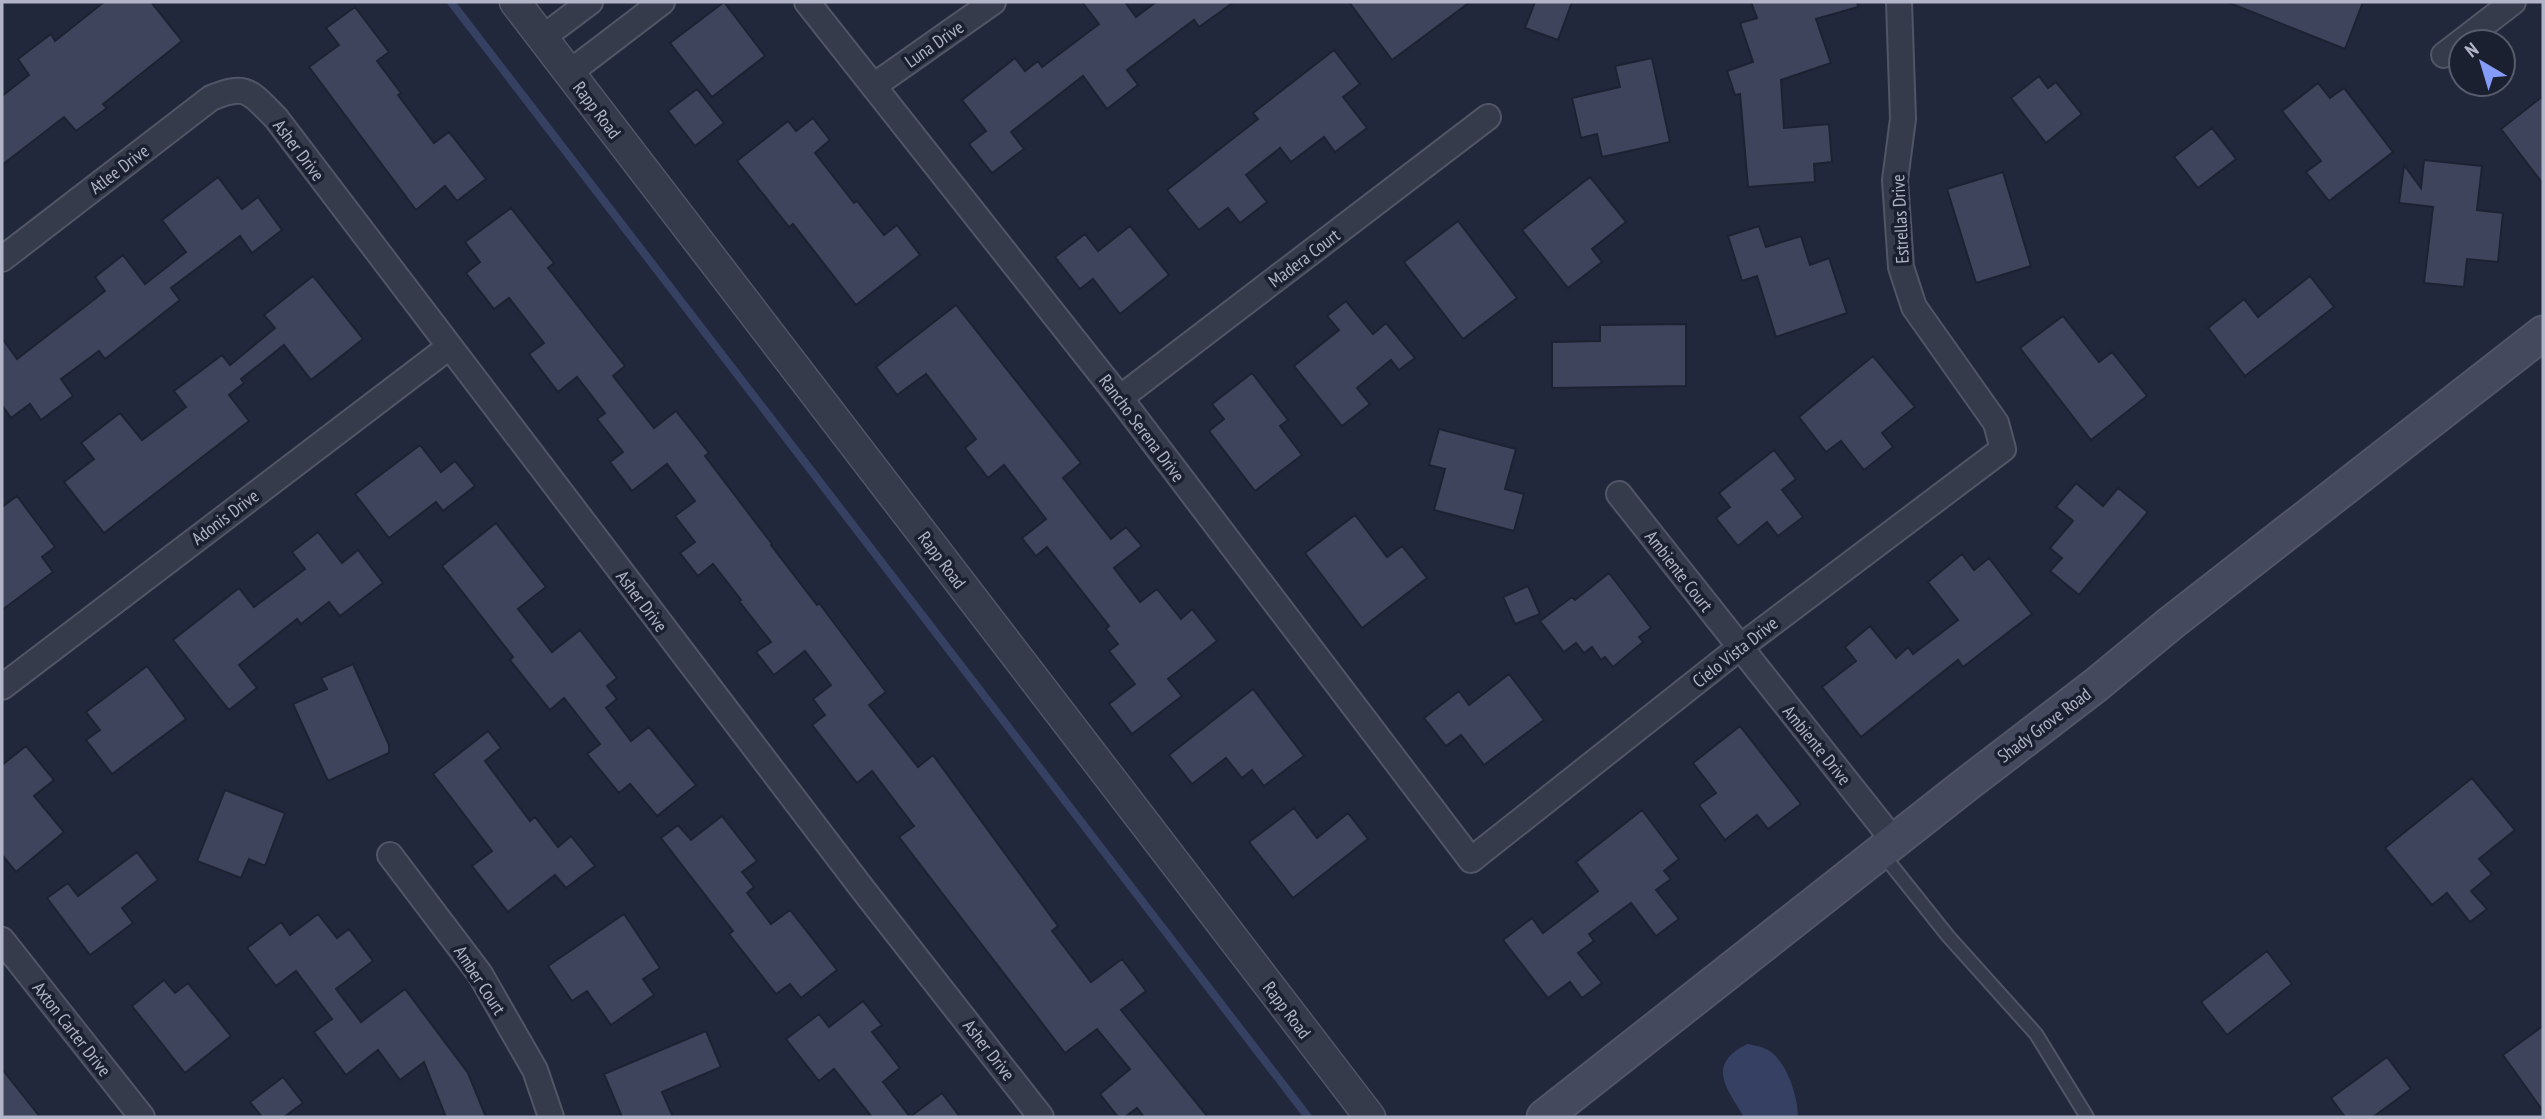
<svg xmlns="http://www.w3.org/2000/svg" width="2545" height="1119" font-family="'PT Sans Narrow',sans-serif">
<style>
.water{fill:#364062}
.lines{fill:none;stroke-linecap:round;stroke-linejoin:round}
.stream{stroke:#364062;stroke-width:8}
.building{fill:#3e445b;stroke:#1d2232;stroke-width:2}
.service-casing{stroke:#515566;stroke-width:16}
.minor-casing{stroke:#515566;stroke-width:28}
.tertiary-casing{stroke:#515566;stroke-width:33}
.secondary-casing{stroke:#515566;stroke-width:37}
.service{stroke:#363b4b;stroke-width:12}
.minor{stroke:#363b4b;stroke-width:24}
.tertiary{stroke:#363b4b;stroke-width:30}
.secondary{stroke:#44495e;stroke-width:33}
.labels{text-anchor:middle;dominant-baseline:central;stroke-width:7;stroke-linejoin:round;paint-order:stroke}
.street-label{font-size:18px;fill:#b1b5c7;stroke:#1b2030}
</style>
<rect width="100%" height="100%" fill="#22283b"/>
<path class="water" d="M 1747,1044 C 1752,1045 1759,1046 1764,1048 C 1786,1057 1798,1096 1798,1117 L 1744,1117 C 1726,1087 1706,1065 1747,1044 Z"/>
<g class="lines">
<path class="stream" d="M 451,2 L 1308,1117"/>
</g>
<path class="building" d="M 104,2 L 151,2 L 182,41 L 103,104 L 107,108 L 76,131 L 64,117 L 2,165 L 2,96 L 29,75 L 18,59 L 51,34 L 55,41 Z
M 724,2 L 765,56 L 712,97 L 670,43 Z
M 1082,2 L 1125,2 L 1136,17 L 1156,2 L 1234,2 L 1199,27 L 1194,20 L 1127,70 L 1138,85 L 1107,109 L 1083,76 L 1011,132 L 1024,149 L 992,173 L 969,144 L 986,131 L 962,100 L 1015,58 L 1025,71 L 1038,61 L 1042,67 L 1099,24 Z
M 1349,2 L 1470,2 L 1392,60 Z
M 1535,2 L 1572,2 L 1558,40 L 1525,28 Z
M 1751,2 L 1857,2 L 1858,7 L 1816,19 L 1831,63 L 1781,80 L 1784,128 L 1829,124 L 1832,162 L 1814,164 L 1815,182 L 1748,187 L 1740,94 L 1735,95 L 1727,71 L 1753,62 L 1740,23 L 1757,18 Z
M 2227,2 L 2363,2 L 2345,49 Z
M 355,7 L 389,52 L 377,61 L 401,93 L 398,95 L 434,143 L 449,132 L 486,179 L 457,201 L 445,186 L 416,210 L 309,67 L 339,45 L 326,28 Z
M 1334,50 L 1360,84 L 1343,97 L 1367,128 L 1335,152 L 1324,137 L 1291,162 L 1280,148 L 1246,175 L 1267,202 L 1240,223 L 1228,208 L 1199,230 L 1167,190 L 1258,119 L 1253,113 Z
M 1652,58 L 1670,142 L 1602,157 L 1597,134 L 1581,138 L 1572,98 L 1620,87 L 1615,66 Z
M 2039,76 L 2048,88 L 2056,82 L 2082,114 L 2046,143 L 2011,98 Z
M 2318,83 L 2330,98 L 2344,88 L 2393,152 L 2329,201 L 2306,172 L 2321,161 L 2282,111 Z
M 697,89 L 724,123 L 695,146 L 668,111 Z
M 2543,96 L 2543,184 L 2501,129 Z
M 813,118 L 830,140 L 815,153 L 854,203 L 857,201 L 884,235 L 897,225 L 920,255 L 856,305 L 793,224 L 789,227 L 737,161 L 788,121 L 796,131 Z
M 2212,128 L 2236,159 L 2198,188 L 2174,157 Z
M 2424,160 L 2482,166 L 2477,210 L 2503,213 L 2498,262 L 2467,259 L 2464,287 L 2424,283 L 2433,207 L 2399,203 L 2404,165 L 2421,188 Z
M 2003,172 L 2031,266 L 1976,283 L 1947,189 Z
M 218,177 L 242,209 L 258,197 L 282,230 L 252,253 L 240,236 L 171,288 L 180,300 L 105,359 L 99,351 L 61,379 L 73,396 L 41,420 L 30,404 L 11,418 L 2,405 L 2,338 L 17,359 L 105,291 L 95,277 L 123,255 L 145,284 L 186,252 L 162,220 Z
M 1590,177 L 1626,222 L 1592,249 L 1602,262 L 1568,288 L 1522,230 Z
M 511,208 L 554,263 L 548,268 L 625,366 L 613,376 L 654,428 L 676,411 L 709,453 L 705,456 L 772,544 L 771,545 L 817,605 L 819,603 L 886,692 L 869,705 L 918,767 L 933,755 L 1058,926 L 1052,931 L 1091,982 L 1122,959 L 1146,991 L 1121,1010 L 1208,1117 L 1144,1117 L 1137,1108 L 1125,1117 L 1118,1117 L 1100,1094 L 1130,1069 L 1097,1029 L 1065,1053 L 899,837 L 914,826 L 872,771 L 857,783 L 812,725 L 825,715 L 813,699 L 831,685 L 805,651 L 774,675 L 756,652 L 771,642 L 739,601 L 741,600 L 713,564 L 698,576 L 680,553 L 695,542 L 675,516 L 695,501 L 667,464 L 632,491 L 610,462 L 623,452 L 597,419 L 605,413 L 577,377 L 558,392 L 529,354 L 544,343 L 509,298 L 494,309 L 466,273 L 480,262 L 465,242 Z
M 1458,221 L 1517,298 L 1463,339 L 1404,262 Z
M 1130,226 L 1169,275 L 1120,314 L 1093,279 L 1080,289 L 1055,257 L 1085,234 L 1098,251 Z
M 1759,226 L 1766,247 L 1801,236 L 1810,265 L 1829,258 L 1847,313 L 1776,337 L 1757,276 L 1742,281 L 1728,236 Z
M 313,276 L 363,339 L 311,380 L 284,345 L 241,379 L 244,383 L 229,395 L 249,421 L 104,533 L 64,482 L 94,459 L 81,443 L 120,413 L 142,440 L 186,407 L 174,391 L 222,355 L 230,365 L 275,328 L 264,315 Z
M 2310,276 L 2334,307 L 2245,376 L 2208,328 L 2244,299 L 2258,317 Z
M 1346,301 L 1373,334 L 1386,323 L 1415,358 L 1399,370 L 1391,360 L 1357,388 L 1370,404 L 1342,426 L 1294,366 L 1339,330 L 1327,316 Z
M 956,305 L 1081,463 L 1063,478 L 1111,539 L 1126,527 L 1142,546 L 1114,568 L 1140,602 L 1157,589 L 1181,619 L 1192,609 L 1217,641 L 1168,679 L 1182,696 L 1132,734 L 1109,704 L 1135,684 L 1109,651 L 1118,644 L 1106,629 L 1109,626 L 1047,547 L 1036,556 L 1022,538 L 1046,519 L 1004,465 L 988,478 L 965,448 L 976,439 L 926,374 L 897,395 L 876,367 Z
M 2063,316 L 2099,362 L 2112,352 L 2147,396 L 2091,440 L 2020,348 Z
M 1686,324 L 1686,386 L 1552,388 L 1552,342 L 1600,341 L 1600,325 Z
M 1873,356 L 1915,407 L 1882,433 L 1893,447 L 1864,470 L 1841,441 L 1826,452 L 1799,417 Z
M 1252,373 L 1288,420 L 1280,426 L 1302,455 L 1255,491 L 1209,431 L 1224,419 L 1212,404 Z
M 1439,429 L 1516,449 L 1505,489 L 1524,494 L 1514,531 L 1434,510 L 1445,469 L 1429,465 Z
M 420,445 L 441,472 L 455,461 L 475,486 L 443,511 L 436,502 L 389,538 L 355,494 Z
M 1774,450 L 1796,479 L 1782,490 L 1803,517 L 1778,536 L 1767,522 L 1738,546 L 1716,518 L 1730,507 L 1719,493 Z
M 2076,483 L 2103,506 L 2118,488 L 2148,512 L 2079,595 L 2050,571 L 2062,558 L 2050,548 L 2073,521 L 2056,507 Z
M 17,496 L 55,547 L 42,557 L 53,572 L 2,610 L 2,507 Z
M 1355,515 L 1387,557 L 1402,546 L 1427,578 L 1362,628 L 1305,553 Z
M 496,523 L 546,587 L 518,609 L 552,652 L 580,630 L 617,678 L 607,686 L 617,699 L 606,708 L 631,741 L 649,727 L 696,785 L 657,816 L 630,784 L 619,793 L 587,754 L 600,744 L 564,698 L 550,710 L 510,660 L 513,657 L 442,566 Z
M 318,532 L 342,563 L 358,550 L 383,583 L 340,616 L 329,602 L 301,624 L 297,619 L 239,665 L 257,688 L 229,710 L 173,640 L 239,588 L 254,607 L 305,569 L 292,552 Z
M 1962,554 L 1974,570 L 1989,558 L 2032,614 L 1963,667 L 1958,660 L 1861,737 L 1822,687 L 1856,661 L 1845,647 L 1870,626 L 1896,658 L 1908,647 L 1913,654 L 1958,620 L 1928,582 Z
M 1609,573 L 1651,628 L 1639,637 L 1643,642 L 1613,667 L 1605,657 L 1601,660 L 1592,647 L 1584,653 L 1576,643 L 1564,652 L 1540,621 L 1572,597 L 1575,600 Z
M 1528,586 L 1540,614 L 1515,624 L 1503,597 Z
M 353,664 L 389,745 L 389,753 L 328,781 L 293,704 L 327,689 L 321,678 Z
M 147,666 L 186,719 L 112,774 L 86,740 L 100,730 L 86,712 Z
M 1509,674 L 1544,720 L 1484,765 L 1461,735 L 1446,746 L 1424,718 L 1459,691 L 1469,705 Z
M 1253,689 L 1304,756 L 1264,786 L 1252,770 L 1242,778 L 1226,758 L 1192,784 L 1169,755 Z
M 1740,726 L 1801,804 L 1768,829 L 1757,815 L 1725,840 L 1699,805 L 1716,793 L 1693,763 Z
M 488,731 L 501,748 L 485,761 L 530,821 L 535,817 L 558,847 L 571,836 L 595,866 L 566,888 L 555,875 L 508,912 L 472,866 L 492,851 L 433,774 Z
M 26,746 L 54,780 L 34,796 L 64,832 L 16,872 L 2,855 L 2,765 Z
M 2472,778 L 2515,830 L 2479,859 L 2492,874 L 2471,891 L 2487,909 L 2470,922 L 2447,893 L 2432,905 L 2385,848 Z
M 225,790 L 285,813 L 265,866 L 249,859 L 241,878 L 197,861 Z
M 1294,808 L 1317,838 L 1348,813 L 1368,839 L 1293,898 L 1249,842 Z
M 1642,810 L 1679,859 L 1664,871 L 1671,879 L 1656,890 L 1679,919 L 1656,936 L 1631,903 L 1589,934 L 1594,941 L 1578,953 L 1602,983 L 1582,998 L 1570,982 L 1548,998 L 1503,940 L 1532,918 L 1543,933 L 1598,891 L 1576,862 Z
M 722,816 L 757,861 L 742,872 L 754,887 L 747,893 L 771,924 L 790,910 L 837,970 L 801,998 L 790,984 L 776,994 L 729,934 L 733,931 L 661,838 L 678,825 L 691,840 Z
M 137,852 L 158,880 L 122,908 L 133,923 L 90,955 L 47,898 L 68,883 L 78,896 Z
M 318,914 L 337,938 L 349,929 L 373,961 L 336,989 L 361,1022 L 405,989 L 468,1073 L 486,1117 L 446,1117 L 424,1062 L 400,1080 L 378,1050 L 346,1075 L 314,1032 L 332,1019 L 296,971 L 276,986 L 247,948 L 281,922 L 290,935 Z
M 624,914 L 660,968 L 643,979 L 654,995 L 611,1025 L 587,991 L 572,1001 L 548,966 Z
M 2267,951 L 2292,984 L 2227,1035 L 2201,1002 Z
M 164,980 L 175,993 L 188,983 L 231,1036 L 185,1073 L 132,1006 Z
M 863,1001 L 882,1025 L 872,1032 L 900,1068 L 883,1082 L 910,1117 L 872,1117 L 834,1069 L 819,1081 L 786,1039 L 819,1014 L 829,1027 Z
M 2543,1026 L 2543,1111 L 2503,1055 Z
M 706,1031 L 721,1067 L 662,1092 L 673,1117 L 622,1117 L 604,1074 Z
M 2387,1057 L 2411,1089 L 2373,1117 L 2345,1117 L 2331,1098 Z
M 2,1069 L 40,1117 L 2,1117 Z
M 283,1077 L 303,1103 L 284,1117 L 262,1117 L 250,1102 Z
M 942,1093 L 960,1117 L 910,1117 Z"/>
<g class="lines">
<defs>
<path id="service" d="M 1881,852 L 1948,936 L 2036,1034 L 2087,1117"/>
<path id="minor" d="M 807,2 L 1120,398 L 1471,860 L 1739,648 L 2003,449 L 1996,423 L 1914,307 L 1901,267 L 1895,180 L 1903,119 L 1899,2
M 542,38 L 590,2
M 2444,55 L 2513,2
M 569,73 L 662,2
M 875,85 L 993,2
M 2,259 L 211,98 C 247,83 250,92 276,118 L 861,887 L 1041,1117
M 1120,398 L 1488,117
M 1619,494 L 1894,841
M 2,687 L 449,347
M 390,855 L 480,974 L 535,1070 L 551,1117
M 2,940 L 142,1117"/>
<path id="tertiary" d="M 515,2 L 1370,1117"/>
<path id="secondary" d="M 1544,1117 L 1963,787 L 2096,685 L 2171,623 L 2543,333"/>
</defs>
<use href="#service" class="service-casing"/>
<use href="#minor" class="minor-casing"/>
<use href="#tertiary" class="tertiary-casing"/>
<use href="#secondary" class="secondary-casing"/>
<use href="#service" class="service"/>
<use href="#minor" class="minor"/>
<use href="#tertiary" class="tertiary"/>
<use href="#secondary" class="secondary"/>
</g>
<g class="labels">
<g class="street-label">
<text transform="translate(934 44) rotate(-35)">Luna Drive</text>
<text transform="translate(597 110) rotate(53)">Rapp Road</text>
<text transform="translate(299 150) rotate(53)">Asher Drive</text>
<text transform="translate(119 169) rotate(-37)">Atlee Drive</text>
<text transform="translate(1900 219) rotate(-93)">Estrellas Drive</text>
<text transform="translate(1304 258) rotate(-37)">Madera Court</text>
<text transform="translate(1142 428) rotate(53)">Rancho Serena Drive</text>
<text transform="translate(225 517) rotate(-37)">Adonis Drive</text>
<text transform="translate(942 560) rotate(53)">Rapp Road</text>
<text transform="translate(1679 571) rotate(52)">Ambiente Court</text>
<text transform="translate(642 601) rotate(53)">Asher Drive</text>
<text transform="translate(1735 652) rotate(-38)">Cielo Vista Drive</text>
<text transform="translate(2044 725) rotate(-37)">Shady Grove Road</text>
<text transform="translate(1817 745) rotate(51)">Ambiente Drive</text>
<text transform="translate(480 980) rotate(57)">Amber Court</text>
<text transform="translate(1287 1010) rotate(53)">Rapp Road</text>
<text transform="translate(72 1029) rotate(52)">Axton Carter Drive</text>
<text transform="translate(989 1050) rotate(52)">Asher Drive</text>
</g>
</g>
<rect width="2545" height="1119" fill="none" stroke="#b1b5c7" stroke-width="7"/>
<g transform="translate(2482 63) rotate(322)"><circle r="33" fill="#1b2030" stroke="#575c6c" stroke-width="2"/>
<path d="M0-5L12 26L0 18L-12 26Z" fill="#859cf8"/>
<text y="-10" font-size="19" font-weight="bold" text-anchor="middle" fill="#b1b5c7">N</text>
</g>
</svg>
